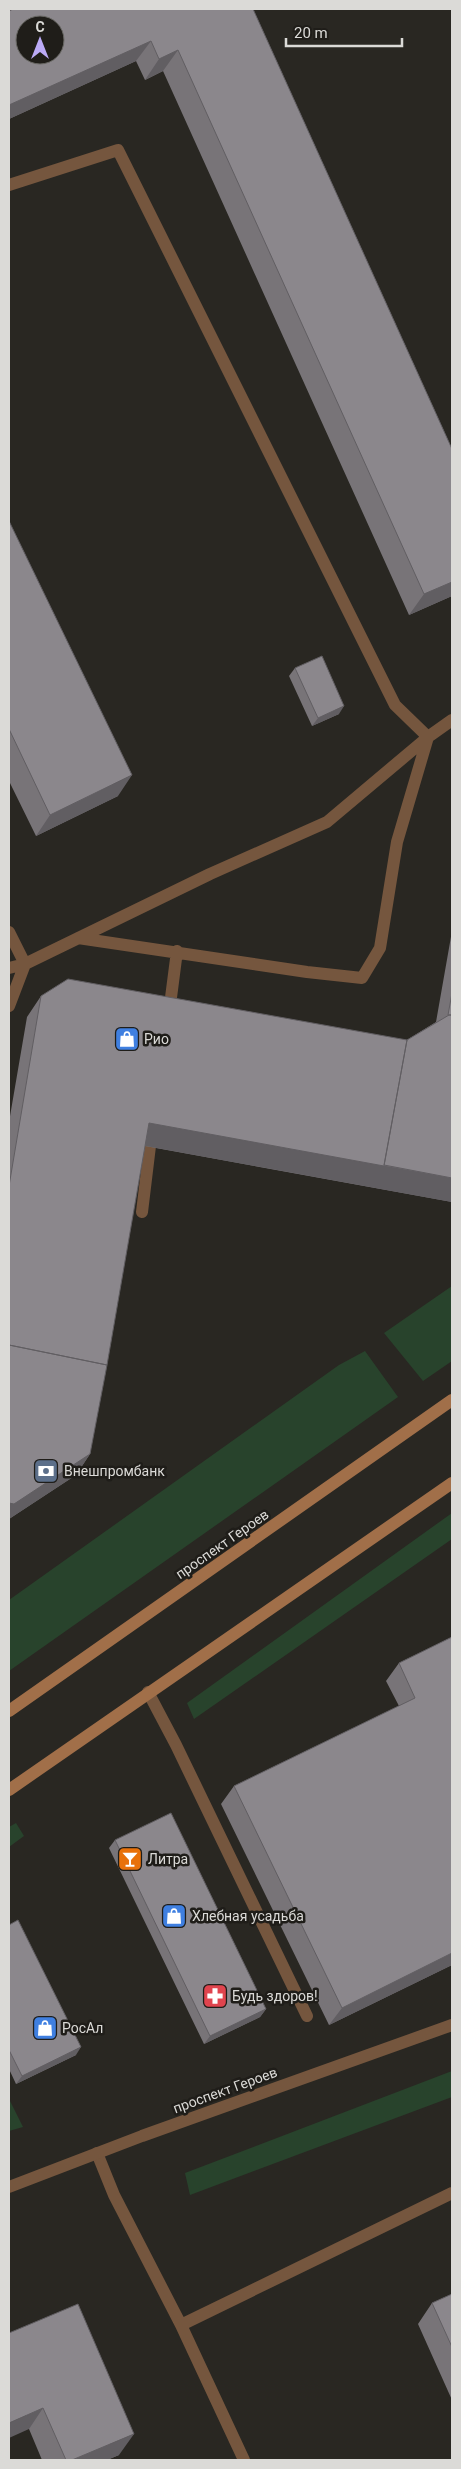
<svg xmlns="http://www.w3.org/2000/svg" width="461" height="2469" font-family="Roboto,sans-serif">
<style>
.green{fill:#28432c}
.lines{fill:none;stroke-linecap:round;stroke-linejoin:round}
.service{stroke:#75563e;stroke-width:12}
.minor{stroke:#75563e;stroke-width:12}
.secondary{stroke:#a16f49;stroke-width:12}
.wall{fill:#787478}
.shaded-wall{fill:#615e62}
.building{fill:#8b878c;stroke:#615e62;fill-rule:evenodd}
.labels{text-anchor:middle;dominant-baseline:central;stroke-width:5;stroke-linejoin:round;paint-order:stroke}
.poi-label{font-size:14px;fill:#dbdad7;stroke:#1f1d19;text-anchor:start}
.street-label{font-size:14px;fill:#dbdad7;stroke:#1f1d19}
</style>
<rect width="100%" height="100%" fill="#292722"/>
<path class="green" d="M 452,1286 L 452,1361 L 423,1381 L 384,1333 Z
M 365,1351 L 398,1397 L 9,1671 L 9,1600 L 339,1365 Z
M 452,1513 L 452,1539 L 194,1719 L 187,1703 Z
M 16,1823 L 24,1836 L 9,1847 L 9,1827 Z
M 452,2071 L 452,2097 L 190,2195 L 185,2173 Z
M 9,2099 L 23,2127 L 9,2131 Z"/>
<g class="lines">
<path class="service" d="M 9,185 L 118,150 L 395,705 L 428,737 L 397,842 L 380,948 L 362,978 L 307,972 L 78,938
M 9,932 L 25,964 L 9,1006
M 9,968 L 25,964 L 210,874 L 327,822 L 428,737 L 452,720
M 169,1013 L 177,951
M 142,1212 L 150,1146
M 148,1692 L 176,1745 L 307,2016
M 97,2153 L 114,2195 L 181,2325 L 244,2460
M 181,2325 L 452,2193"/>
<path class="minor" d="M 9,2187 L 142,2136 L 452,2025"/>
<path class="secondary" d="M 9,1711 L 452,1400
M 9,1790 L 452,1483"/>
</g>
<path class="wall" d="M 253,9 L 452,449 L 452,596 L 409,615 L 163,71 L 145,80 L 136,61 L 9,119 L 9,11 Z
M 9,521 L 118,796 L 36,836 L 9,781 Z
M 295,668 L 339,714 L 312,726 L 289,676 Z
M 452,931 L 452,1202 L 145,1146 L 90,1454 L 76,1475 L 9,1519 L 9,1122 L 27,1017 L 41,996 L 407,1040 L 436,1022 Z
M 452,1637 L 452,1965 L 329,2025 L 221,1804 L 234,1786 L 399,1706 L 386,1681 L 399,1663 Z
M 115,1840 L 266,2009 L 260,2017 L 204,2044 L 109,1848 Z
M 9,1925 L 76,2055 L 16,2084 L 9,2069 Z
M 452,2294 L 452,2400 L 418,2324 L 432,2303 Z
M 9,2333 L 119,2455 L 107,2460 L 42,2460 L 29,2429 Z"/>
<path class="shaded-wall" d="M 151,41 L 136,61 L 9,119 L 9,105 Z
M 178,50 L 163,71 L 145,80 L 159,59 Z
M 452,582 L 452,596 L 409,615 L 424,594 Z
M 344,706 L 339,714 L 312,726 L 318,718 Z
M 132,775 L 118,796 L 36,836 L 50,815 Z
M 149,1123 L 452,1178 L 452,1202 L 135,1144 Z
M 90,1454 L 76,1475 L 9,1519 L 9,1503 Z
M 452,1953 L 452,1965 L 329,2025 L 342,2008 Z
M 266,2009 L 260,2017 L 204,2044 L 210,2036 Z
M 81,2047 L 76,2055 L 16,2084 L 22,2076 Z
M 43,2408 L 29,2429 L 9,2438 L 9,2423 Z
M 134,2434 L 119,2455 L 107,2460 L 72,2460 Z"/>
<path class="building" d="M 13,9 L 253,9 L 452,449 L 452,582 L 424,594 L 178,50 L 159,59 L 151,41 L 9,105 L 9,11 ZM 25,25 L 55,25 L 55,55 L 25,55 Z
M 9,521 L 132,775 L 50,815 L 9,729 Z
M 322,656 L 344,706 L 318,718 L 295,668 Z
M 68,979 L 407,1040 L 384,1166 L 149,1123 L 107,1365 L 9,1345 L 9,1186 L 41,996 Z
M 452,993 L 452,1015 L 448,1015 Z
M 449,1015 L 452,1015 L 452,1178 L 384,1165 L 407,1040 Z
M 9,1345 L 107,1365 L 90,1454 L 14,1504 L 9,1503 Z
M 452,1637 L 452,1953 L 342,2008 L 234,1786 L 415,1698 L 399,1663 Z
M 171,1813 L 266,2009 L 210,2036 L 115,1840 Z
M 18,1920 L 81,2047 L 22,2076 L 9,2050 L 9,1925 Z
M 452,2294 L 452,2347 L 432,2303 Z
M 78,2304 L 134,2434 L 72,2460 L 66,2460 L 43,2408 L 9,2423 L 9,2333 Z"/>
<defs>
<symbol id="shop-square" viewBox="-11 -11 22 22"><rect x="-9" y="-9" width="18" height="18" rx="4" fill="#3f7fe0" stroke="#1f1d19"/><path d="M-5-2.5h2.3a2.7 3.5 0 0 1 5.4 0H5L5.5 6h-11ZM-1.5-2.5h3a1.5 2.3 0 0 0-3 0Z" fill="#fff"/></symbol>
<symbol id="bank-square" viewBox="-11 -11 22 22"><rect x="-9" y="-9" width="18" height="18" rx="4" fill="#5c6f8a" stroke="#1f1d19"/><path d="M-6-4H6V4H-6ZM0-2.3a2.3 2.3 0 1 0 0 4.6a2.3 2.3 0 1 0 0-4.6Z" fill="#fff"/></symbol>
<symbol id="bar-square" viewBox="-11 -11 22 22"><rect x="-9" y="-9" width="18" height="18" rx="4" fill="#e8710a" stroke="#1f1d19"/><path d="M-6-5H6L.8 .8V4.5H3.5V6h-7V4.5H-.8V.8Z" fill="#fff"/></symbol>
<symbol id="pharmacy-square" viewBox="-11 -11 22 22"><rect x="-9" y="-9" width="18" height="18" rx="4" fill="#e0444e" stroke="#1f1d19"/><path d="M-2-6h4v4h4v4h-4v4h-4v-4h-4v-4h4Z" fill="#fff"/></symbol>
</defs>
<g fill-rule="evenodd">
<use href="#shop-square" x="113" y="1025" width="28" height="28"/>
<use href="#bank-square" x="32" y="1457" width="28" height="28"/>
<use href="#bar-square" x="116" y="1845" width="28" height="28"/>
<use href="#shop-square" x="160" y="1902" width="28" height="28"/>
<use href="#pharmacy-square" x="201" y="1982" width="28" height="28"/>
<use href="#shop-square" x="31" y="2014" width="28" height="28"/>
</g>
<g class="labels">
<g class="poi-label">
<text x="144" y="1039">Рио</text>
<text x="64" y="1471">Внешпромбанк</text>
<text x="148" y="1859">Литра</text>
<text x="192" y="1916">Хлебная усадьба</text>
<text x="232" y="1996">Будь здоров!</text>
<text x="62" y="2028">РосАл</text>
</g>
<g class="street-label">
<text transform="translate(222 1544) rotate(-35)">проспект Героев</text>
<text transform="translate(225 2090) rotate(-20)">проспект Героев</text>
</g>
</g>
<rect width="461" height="2469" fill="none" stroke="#dbdad7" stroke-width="20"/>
<g transform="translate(40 40)"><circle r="24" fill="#1f1d19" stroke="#6a6965"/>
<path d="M0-4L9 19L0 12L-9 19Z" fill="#bbaaf6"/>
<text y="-8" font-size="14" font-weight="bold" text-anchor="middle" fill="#dbdad7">С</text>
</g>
<path d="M286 38v8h116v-8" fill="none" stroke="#dbdad7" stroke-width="2.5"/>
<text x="294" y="38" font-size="15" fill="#dbdad7" stroke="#1f1d19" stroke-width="4" paint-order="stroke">20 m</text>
</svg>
